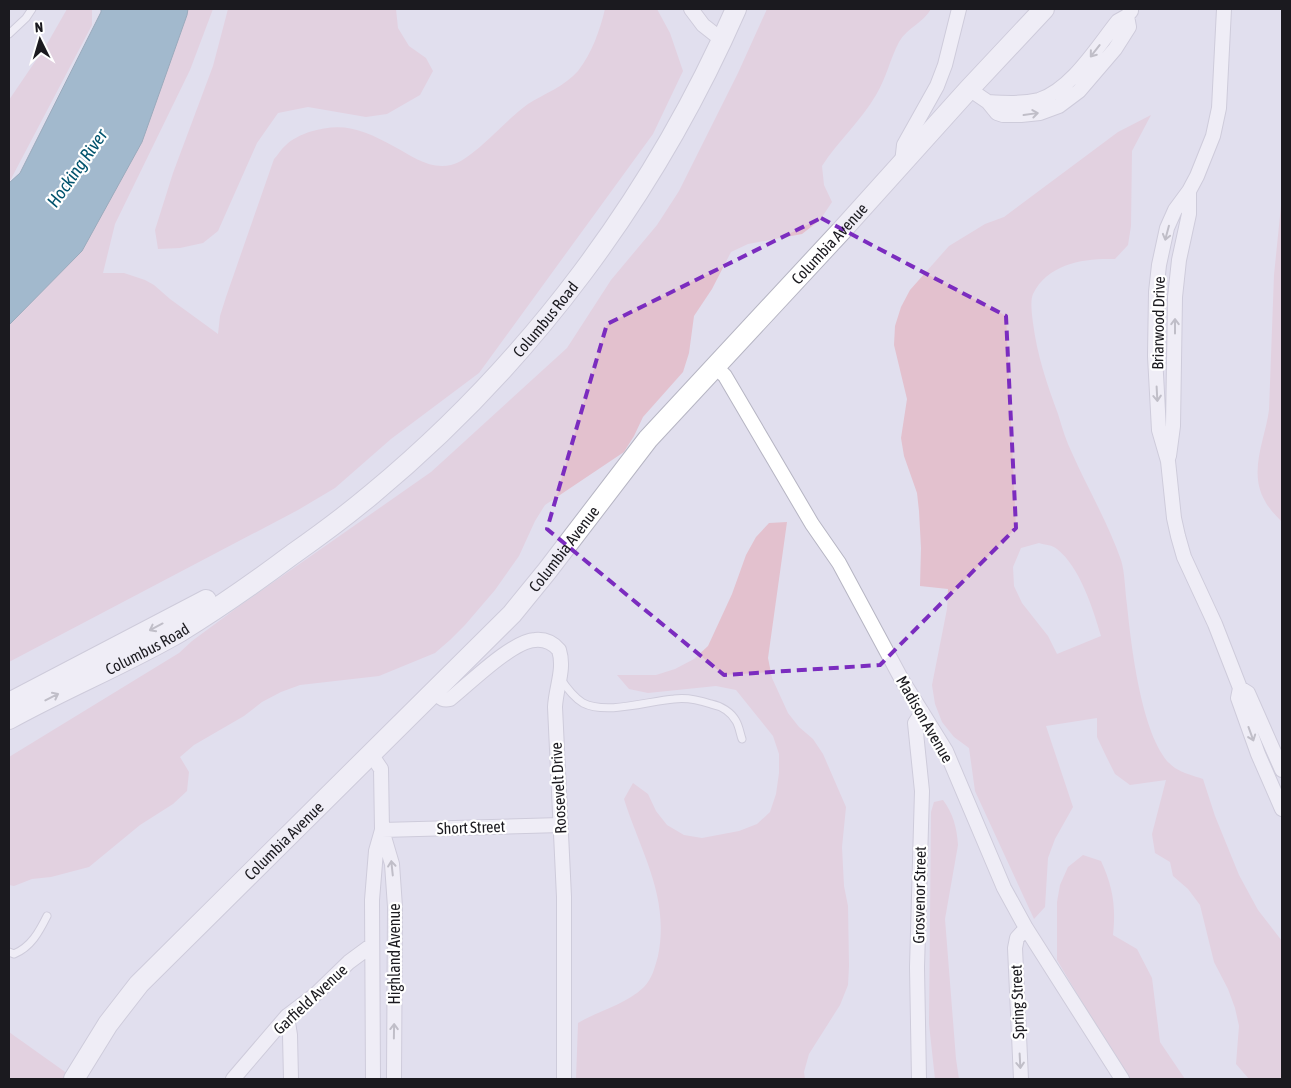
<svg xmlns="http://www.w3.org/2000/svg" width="1291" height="1088" font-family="'Asap Condensed',sans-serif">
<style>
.green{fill:#e3c1ce;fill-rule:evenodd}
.water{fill:#548da5;stroke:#436a7d}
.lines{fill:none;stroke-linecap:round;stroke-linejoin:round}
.lane-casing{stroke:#b6b5c3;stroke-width:9}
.street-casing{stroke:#b6b5c3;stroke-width:16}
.secondary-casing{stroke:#b6b5c3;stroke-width:22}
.lane{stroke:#fff;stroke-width:7}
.street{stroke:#fff;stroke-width:14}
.secondary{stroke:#fff;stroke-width:20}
.oneway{stroke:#98989a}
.marked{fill:none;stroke:#7b2cbf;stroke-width:4;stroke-dasharray:10 6;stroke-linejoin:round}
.labels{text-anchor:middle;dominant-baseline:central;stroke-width:4.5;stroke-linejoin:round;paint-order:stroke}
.street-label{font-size:16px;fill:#1b1a1f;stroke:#fff}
.water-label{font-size:18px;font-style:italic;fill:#00536d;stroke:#fff}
</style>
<rect width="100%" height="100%" fill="#e1dfee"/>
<path class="green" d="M 67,9 L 92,9 L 92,25 L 11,179 L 9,182 L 9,100 L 47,44 Z
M 188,9 L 213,9 L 190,70 L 115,224 L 103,273 L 124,273 L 145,280 L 154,285 L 170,299 L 218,334 L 220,316 L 226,297 L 274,159 C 278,155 281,149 286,145 C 292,139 301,135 309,132 C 344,121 364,130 395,147 C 412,156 430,170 451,165 C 473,160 506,119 528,104 C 544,94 565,86 578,71 C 592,53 600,30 605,9 L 657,9 L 670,33 L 683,71 L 653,134 L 479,373 L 391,439 L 335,488 L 298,510 L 9,662 L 9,325 L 82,251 L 142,142 L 187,15 Z
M 228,9 L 396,9 L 398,28 L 409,46 L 426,58 L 433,71 L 420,95 L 387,114 L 366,117 L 308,107 L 278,113 L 257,143 L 218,231 L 203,243 L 180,248 L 158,249 L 155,230 L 173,173 L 213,66 Z
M 767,9 L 931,9 C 924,22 907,28 899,42 C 890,59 886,79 876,95 C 861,121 838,141 822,166 L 824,185 L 832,202 L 820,220 L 802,234 L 748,244 L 731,252 L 712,289 L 694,316 L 689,353 L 683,372 L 643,417 L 634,436 L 624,452 L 545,505 L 535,521 L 519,556 L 495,590 L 465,625 L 450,640 L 435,653 L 379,676 L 300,685 L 281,692 L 262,702 L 244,716 L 194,745 L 180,757 L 189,772 L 187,791 L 173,804 L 140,825 L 89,867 L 51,877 L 32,879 L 14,886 L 9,885 L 9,757 L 179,653 L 192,641 L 238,607 L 431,472 L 567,348 L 611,280 L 657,225 L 679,191 L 738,73 Z
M 1151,115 L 1132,151 L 1131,226 L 1128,245 L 1115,259 C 1085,258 1048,263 1033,294 C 1030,301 1032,315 1033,323 C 1037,355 1047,384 1058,414 C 1062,427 1066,441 1072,453 C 1088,489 1108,523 1121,560 C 1125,573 1125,591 1127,605 C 1131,643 1142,746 1175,768 C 1183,773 1194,776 1203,779 L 1215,816 L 1239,875 L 1258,910 L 1282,941 L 1282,1079 L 1249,1079 L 1236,1064 L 1239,1026 L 1235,1008 L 1228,989 L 1214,962 L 1200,905 L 1188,889 L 1173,876 L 1170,862 L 1155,853 L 1152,834 L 1166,780 L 1130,785 L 1115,774 L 1106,756 L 1097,737 L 1097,718 L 1046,726 L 1073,807 L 1055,839 L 1048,858 L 1045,907 L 1034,919 L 975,791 L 969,748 L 954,737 L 942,722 L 935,704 L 932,685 L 947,609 L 948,589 L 920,586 L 921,548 L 919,511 L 917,493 L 904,456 L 901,438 L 907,399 L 894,345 L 895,326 L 901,307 L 910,290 L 949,246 L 985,224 L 1004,217 L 1118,132 ZM 1039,543 C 1045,545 1053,545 1057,549 C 1080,567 1093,609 1101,636 L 1057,654 L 1048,636 L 1022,603 L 1014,586 L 1013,567 L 1021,548 Z
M 1282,196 L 1282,522 C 1276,515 1269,509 1265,501 C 1248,472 1265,440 1269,410 L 1274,275 Z
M 787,522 L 768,658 L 772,678 L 788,713 L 799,727 L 813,739 L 823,754 L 846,807 L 842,847 L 844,886 L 848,906 L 849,966 L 848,985 L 840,1005 L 809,1054 L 804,1072 L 805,1079 L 576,1079 L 578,1023 C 600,1010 625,1005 644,987 C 652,979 655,967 658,956 C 670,897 641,853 624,799 L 633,783 L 648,794 L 656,811 L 667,825 L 684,835 L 702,838 L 739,831 L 757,824 L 770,812 L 776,794 L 779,773 L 779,754 L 773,736 L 736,690 L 716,686 L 648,693 L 629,689 L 617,675 L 656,675 L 675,669 L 694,659 L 708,646 L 732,594 L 746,555 L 756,537 L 769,523 Z
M 943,800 C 953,813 957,828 958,845 L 945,919 L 956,1059 L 959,1079 L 935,1079 L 929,1024 L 931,812 L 934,802 Z
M 1083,855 L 1101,861 C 1113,887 1116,906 1113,935 L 1137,949 L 1152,978 L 1160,1042 L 1185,1079 L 1130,1079 L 1111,1051 L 1057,960 L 1057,902 L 1060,885 L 1068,867 Z
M 9,1032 L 68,1074 L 65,1079 L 9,1079 Z"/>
<path class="water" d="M 101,9 L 188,9 L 187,15 L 142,142 L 82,251 L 9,325 L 9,183 L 20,173 L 101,12 Z"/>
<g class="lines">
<defs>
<path id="lane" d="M 9,34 L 26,18 L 32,9
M 560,678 C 566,687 573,697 583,703 C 607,715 648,701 674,699 C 687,697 699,700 711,704 C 721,706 731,712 736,721 C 739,726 740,733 742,739
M 9,952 L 14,954 C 31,947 39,932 47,916"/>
<path id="street" d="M 691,9 L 703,25 L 722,40
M 1224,9 L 1219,108 L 1213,136 L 1197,176 L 1189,191 L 1175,210 L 1167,228 L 1159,265 L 1156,292 L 1155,356 L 1159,430 L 1168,461 L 1174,518 L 1178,536 L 1184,557 L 1215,624 L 1240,688 L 1238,698 L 1258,754 L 1282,809
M 969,89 L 988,102 L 997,113 L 1003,115 L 1021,115 L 1040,113 L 1059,106 L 1079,91 L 1115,49 L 1129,27 L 1127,16
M 988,102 C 1005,103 1022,104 1039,100 C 1072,89 1097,47 1118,21 L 1127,16 L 1131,11
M 902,163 L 904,145 L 937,86 L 945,65 L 959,9
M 715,366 L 725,376 L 812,524 L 839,563 L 902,680 L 946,751 L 1004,888 L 1026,928 L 1122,1079
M 1169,456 L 1173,426 L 1175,297 L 1179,260 L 1189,214 L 1189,191
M 1240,688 L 1248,693 L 1282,770
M 434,692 C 440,697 442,701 450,699 C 469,684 512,641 535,640 C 545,639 553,643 559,650 C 565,669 556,687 555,707 L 564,897 L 564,1079
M 371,754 L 381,769 L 382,830 L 376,851 L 372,900 L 373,1079
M 382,830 L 392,864 L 395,907 L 394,1079
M 382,830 L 561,825
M 287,1016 L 290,1035 L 291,1079
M 233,1079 L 287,1016 L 316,994 L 349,962 L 372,945
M 919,1079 L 917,967 L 922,791 L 915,723 L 922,712
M 1021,1079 L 1015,948 L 1017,938 L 1026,928"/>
<g id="secondary">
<path d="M 9,703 L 206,600"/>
<path id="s1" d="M 9,719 C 65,688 126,663 181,631 C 220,607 257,581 293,554 C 320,535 347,515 372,494 C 530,363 654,196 736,9"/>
<path id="s2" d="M 74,1079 L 108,1024 L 139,984 L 512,614 L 547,571 L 648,439 L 842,230 L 969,89 L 1044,9"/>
</g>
</defs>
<use href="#lane" class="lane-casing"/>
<use href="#street" class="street-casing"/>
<use href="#secondary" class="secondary-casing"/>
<use href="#lane" class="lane"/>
<use href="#street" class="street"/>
<use href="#secondary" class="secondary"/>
</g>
<defs><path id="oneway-shaft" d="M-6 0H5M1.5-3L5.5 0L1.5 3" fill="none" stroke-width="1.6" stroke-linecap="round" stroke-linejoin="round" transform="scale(1.25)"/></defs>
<g class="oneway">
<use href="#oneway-shaft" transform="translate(1095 51) rotate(128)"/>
<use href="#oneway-shaft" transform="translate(1031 114) rotate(-8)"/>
<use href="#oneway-shaft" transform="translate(1167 233) rotate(105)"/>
<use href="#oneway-shaft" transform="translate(1175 326) rotate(-90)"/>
<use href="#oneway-shaft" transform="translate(1157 394) rotate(87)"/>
<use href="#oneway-shaft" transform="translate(156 627) rotate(152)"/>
<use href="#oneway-shaft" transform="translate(52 697) rotate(-27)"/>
<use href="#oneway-shaft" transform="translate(1251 734) rotate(70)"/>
<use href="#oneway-shaft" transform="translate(392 868) rotate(-96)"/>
<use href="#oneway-shaft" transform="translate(394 1031) rotate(-89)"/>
<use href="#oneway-shaft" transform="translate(1020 1061) rotate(87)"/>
</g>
<path d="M0 0H1291V1088H0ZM 821,218 L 1006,316 L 1016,528 L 880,665 L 724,675 L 547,529 L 607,324 Z" fill="#e1dfee" fill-opacity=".55" fill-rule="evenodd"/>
<path class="marked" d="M 821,218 L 1006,316 L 1016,528 L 880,665 L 724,675 L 547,529 L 607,324 Z"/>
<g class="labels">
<g class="street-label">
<text stroke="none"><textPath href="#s2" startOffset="1129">Columbia Avenue</textPath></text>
<text stroke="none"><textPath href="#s1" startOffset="675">Columbus Road</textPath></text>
<text transform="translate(1158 323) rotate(-89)">Briarwood Drive</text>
<text stroke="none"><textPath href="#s2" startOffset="724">Columbia Avenue</textPath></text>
<text stroke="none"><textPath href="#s1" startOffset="155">Columbus Road</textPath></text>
<text transform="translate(925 719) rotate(60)">Madison Avenue</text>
<text transform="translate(558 788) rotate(-93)">Roosevelt Drive</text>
<text transform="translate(471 827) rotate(-2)">Short Street</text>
<text stroke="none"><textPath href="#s2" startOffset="319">Columbia Avenue</textPath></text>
<text transform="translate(919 895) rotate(-89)">Grosvenor Street</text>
<text transform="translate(394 954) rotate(-90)">Highland Avenue</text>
<text transform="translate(310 999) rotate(-43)">Garfield Avenue</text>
<text transform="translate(1017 1002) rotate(-92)">Spring Street</text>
</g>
<g class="water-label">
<text transform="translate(77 168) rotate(-55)">Hocking River</text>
</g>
</g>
<rect width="1291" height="1088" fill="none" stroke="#1b1a1f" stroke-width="20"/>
<g transform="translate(40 40) rotate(355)" stroke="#ffffff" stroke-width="4" paint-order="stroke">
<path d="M0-4L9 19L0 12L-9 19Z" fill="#1b1a1f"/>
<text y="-8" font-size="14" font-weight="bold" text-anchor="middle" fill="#1b1a1f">N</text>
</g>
</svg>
